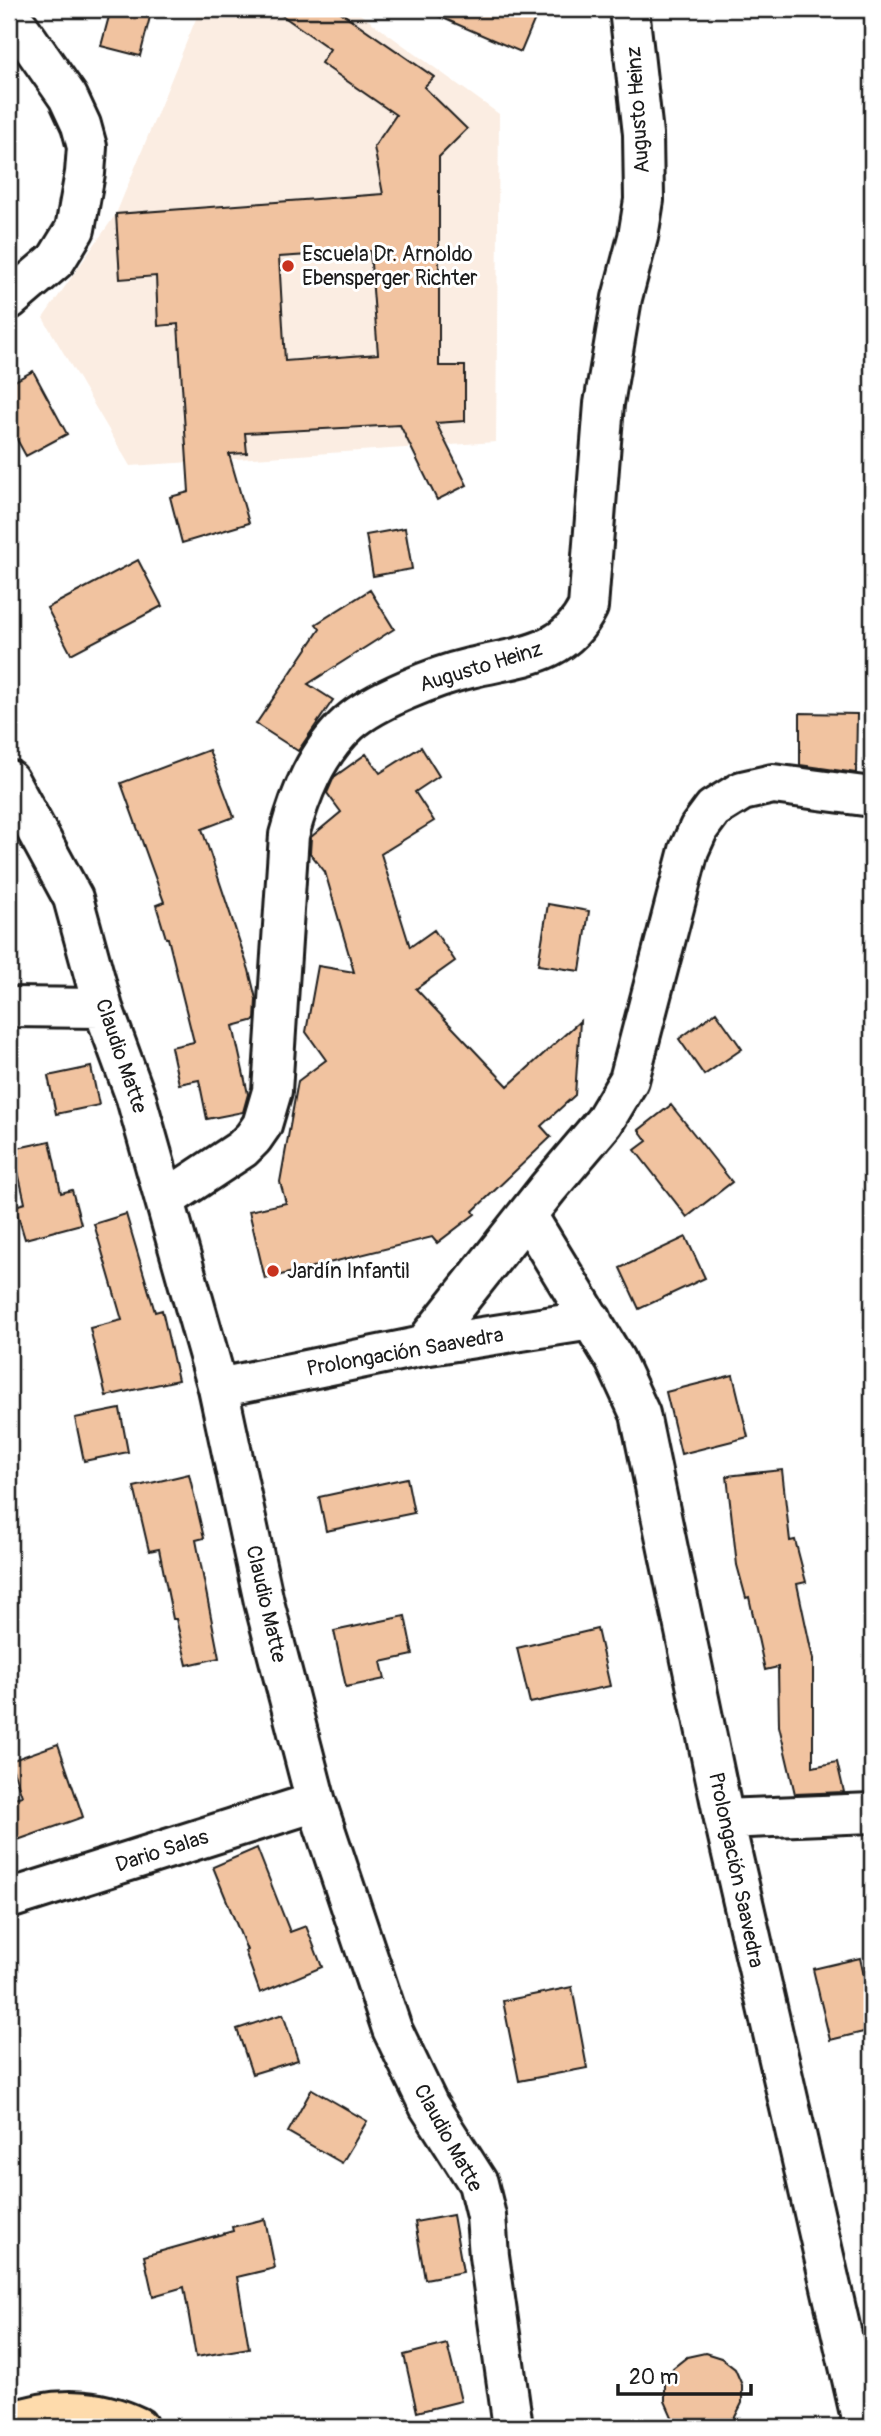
<svg xmlns="http://www.w3.org/2000/svg" width="881" height="2436" font-family="Pangolin,sans-serif">
<style>
.built{fill:#fbede2}
.building{fill:#f1c3a0;stroke:#1c1c1c;stroke-width:2;fill-rule:evenodd}
.lines{fill:none;stroke-linecap:round;stroke-linejoin:round}
.minor-casing{stroke:#1c1c1c;stroke-width:44}
.major-casing{stroke:#1c1c1c;stroke-width:44}
.minor{stroke:#fff;stroke-width:38}
.major{stroke:#fedbac;stroke-width:38}
.poi-dot{fill:#c8321e;stroke:#fff;stroke-width:2.5}
.labels{text-anchor:middle;dominant-baseline:central;stroke-width:6;stroke-linejoin:round;paint-order:stroke}
.street-label{font-size:21px;fill:#1c1c1c;stroke:#fff}
.poi-label{font-size:21px;fill:#1c1c1c;stroke:#fff;text-anchor:start}
</style>
<rect width="100%" height="100%" fill="#fff"/>
<filter id="ink" filterUnits="userSpaceOnUse"><feTurbulence type="fractalNoise" baseFrequency=".0143" numOctaves="2"/><feDisplacementMap in="SourceGraphic" scale="14" xChannelSelector="R" yChannelSelector="G"/><feConvolveMatrix kernelMatrix="1 2 1 2 8 2 1 2 1" color-interpolation-filters="sRGB"/></filter>
<g filter="url(#ink)">
<path class="built" d="M 200,9 L 353,9 L 499,114 L 496,442 L 130,466 L 43,318 L 116,214 Z"/>
<path class="building" d="M 111,9 L 152,9 L 140,56 L 101,46 Z
M 273,9 L 336,9 L 434,77 L 424,87 L 467,129 L 439,157 L 439,366 L 465,366 L 465,421 L 436,423 L 467,485 L 437,500 L 400,425 L 245,433 L 247,453 L 229,454 L 249,523 L 182,543 L 170,497 L 189,492 L 178,324 L 158,326 L 156,276 L 120,279 L 116,214 L 383,194 L 374,147 L 396,115 L 321,63 L 330,49 ZM 370,251 L 378,354 L 285,361 L 279,257 Z
M 422,9 L 539,9 L 521,52 Z
M 33,371 L 67,434 L 26,456 L 9,425 L 9,384 Z
M 405,528 L 412,569 L 373,576 L 366,535 Z
M 138,560 L 162,606 L 71,654 L 47,608 Z
M 370,590 L 394,629 L 308,684 L 333,700 L 298,751 L 256,724 L 320,629 L 316,624 Z
M 800,713 L 857,714 L 856,773 L 800,765 Z
M 421,747 L 439,776 L 415,792 L 434,821 L 381,854 L 410,947 L 434,930 L 455,961 L 416,989 L 508,1086 L 580,1021 L 575,1095 L 541,1126 L 551,1137 L 473,1211 L 475,1214 L 437,1243 L 432,1237 L 265,1279 L 249,1211 L 286,1203 L 280,1182 L 298,1081 L 326,1060 L 306,1032 L 318,966 L 354,972 L 325,872 L 310,853 L 311,837 L 341,812 L 327,793 L 334,777 L 366,754 L 380,773 Z
M 209,750 L 234,817 L 202,829 L 249,970 L 256,999 L 255,1020 L 233,1026 L 248,1094 L 243,1112 L 207,1119 L 199,1080 L 179,1084 L 171,1047 L 194,1042 L 168,938 L 166,938 L 156,905 L 164,902 L 121,783 Z
M 548,904 L 589,911 L 580,971 L 538,965 Z
M 716,1012 L 742,1049 L 704,1075 L 679,1039 Z
M 91,1067 L 99,1105 L 56,1114 L 48,1076 Z
M 671,1105 L 732,1182 L 687,1217 L 635,1150 L 647,1141 L 639,1130 Z
M 50,1141 L 61,1193 L 72,1190 L 81,1224 L 25,1239 L 15,1206 L 25,1203 L 13,1149 Z
M 126,1214 L 155,1312 L 162,1310 L 178,1380 L 106,1396 L 90,1328 L 122,1320 L 94,1224 Z
M 686,1237 L 705,1278 L 639,1309 L 620,1268 Z
M 733,1375 L 748,1437 L 681,1454 L 666,1392 Z
M 120,1409 L 128,1452 L 84,1461 L 75,1418 Z
M 782,1470 L 790,1541 L 795,1540 L 806,1582 L 797,1584 L 813,1659 L 813,1767 L 837,1762 L 844,1792 L 795,1794 L 779,1726 L 778,1667 L 765,1670 L 749,1597 L 746,1598 L 737,1565 L 727,1476 Z
M 189,1474 L 204,1538 L 196,1540 L 219,1658 L 187,1665 L 176,1619 L 173,1619 L 159,1549 L 149,1551 L 134,1487 Z
M 407,1478 L 414,1513 L 326,1531 L 319,1497 Z
M 405,1616 L 413,1655 L 381,1662 L 385,1679 L 346,1687 L 334,1631 Z
M 597,1629 L 610,1686 L 530,1703 L 517,1648 Z
M 58,1744 L 83,1817 L 9,1843 L 9,1799 L 22,1796 L 10,1761 Z
M 257,1848 L 290,1932 L 306,1926 L 322,1967 L 260,1993 L 245,1951 L 247,1950 L 213,1867 Z
M 860,1958 L 872,2011 L 872,2030 L 830,2040 L 813,1969 Z
M 572,1987 L 587,2068 L 519,2081 L 503,2001 Z
M 283,2014 L 298,2060 L 252,2074 L 237,2029 Z
M 312,2089 L 367,2121 L 342,2163 L 288,2132 Z
M 453,2215 L 463,2272 L 425,2279 L 415,2222 Z
M 265,2219 L 275,2268 L 237,2277 L 249,2348 L 196,2357 L 184,2287 L 153,2296 L 144,2256 L 233,2231 L 232,2227 Z
M 447,2344 L 461,2401 L 417,2412 L 404,2355 Z
M 705,2353 L 721,2358 L 735,2369 L 742,2385 L 742,2403 L 734,2419 L 722,2427 L 684,2427 L 672,2417 L 665,2401 L 665,2383 L 673,2368 L 687,2357 Z"/>
<g class="lines">
<defs>
<path id="minor" d="M 9,20 L 19,27 L 68,97 L 81,125 L 87,147 L 85,173 L 75,229 L 56,260 L 9,300
M 9,780 L 73,898 L 103,1008 L 136,1098 L 218,1388 L 264,1602 L 316,1802 L 392,2029 L 429,2106 L 478,2183 L 486,2216 L 489,2256 L 513,2427
M 9,1007 L 103,1008
M 165,1200 L 242,1149 L 253,1138 L 262,1125 L 272,1091 L 289,835 C 300,795 316,753 349,723 C 375,700 436,676 470,668 C 518,656 564,657 588,607 L 604,404 L 622,298 L 638,237 L 644,200 L 643,134 L 629,9
M 527,1215 L 615,1360 L 640,1414 L 724,1819 L 863,2427
M 423,1346 L 548,1188 L 604,1122 L 629,1080 L 689,850 L 699,828 L 713,809 L 742,791 L 773,784 L 872,797
M 218,1388 L 423,1346 L 592,1320
M 724,1819 L 872,1813
M 9,1899 L 316,1802"/>
<path id="major" d="M 9,2423 C 52,2406 97,2407 138,2427"/>
</defs>
<use href="#minor" class="minor-casing"/>
<use href="#major" class="major-casing"/>
<use href="#minor" class="minor"/>
<use href="#major" class="major"/>
</g>
</g>
<g class="poi-dot">
<circle cx="288" cy="266" r="7"/>
<circle cx="273" cy="1271" r="7"/>
</g>
<g class="labels">
<g class="street-label">
<text transform="translate(638 110) rotate(-94)">Augusto Heinz</text>
<text transform="translate(481 667) rotate(-17)">Augusto Heinz</text>
<text transform="translate(121 1056) rotate(71)">Claudio Matte</text>
<text transform="translate(405 1352) rotate(-10)">Prolongación Saavedra</text>
<text transform="translate(266 1604) rotate(77)">Claudio Matte</text>
<text transform="translate(162 1851) rotate(-18)">Dario Salas</text>
<text transform="translate(736 1870) rotate(78)">Prolongación Saavedra</text>
<text transform="translate(448 2138) rotate(61)">Claudio Matte</text>
</g>
<g class="poi-label">
<text x="302" y="254">Escuela Dr. Arnoldo<tspan x="302" dy="24">Ebensperger Richter</tspan></text>
<text x="287" y="1271">Jardín Infantil</text>
</g>
</g>
<rect width="881" height="2436" fill="none" stroke="#fff" stroke-width="35"/>
<rect x="18" y="18" width="846" height="2401" fill="none" stroke="#1c1c1c" stroke-width="2.5" filter="url(#ink)"/>
<path d="M618 2384v10h133v-10" fill="none" stroke="#1c1c1c" stroke-width="3.5"/>
<text x="629" y="2384" font-size="21" fill="#1c1c1c" stroke="#ffffff" stroke-width="5" paint-order="stroke">20 m</text>
</svg>
